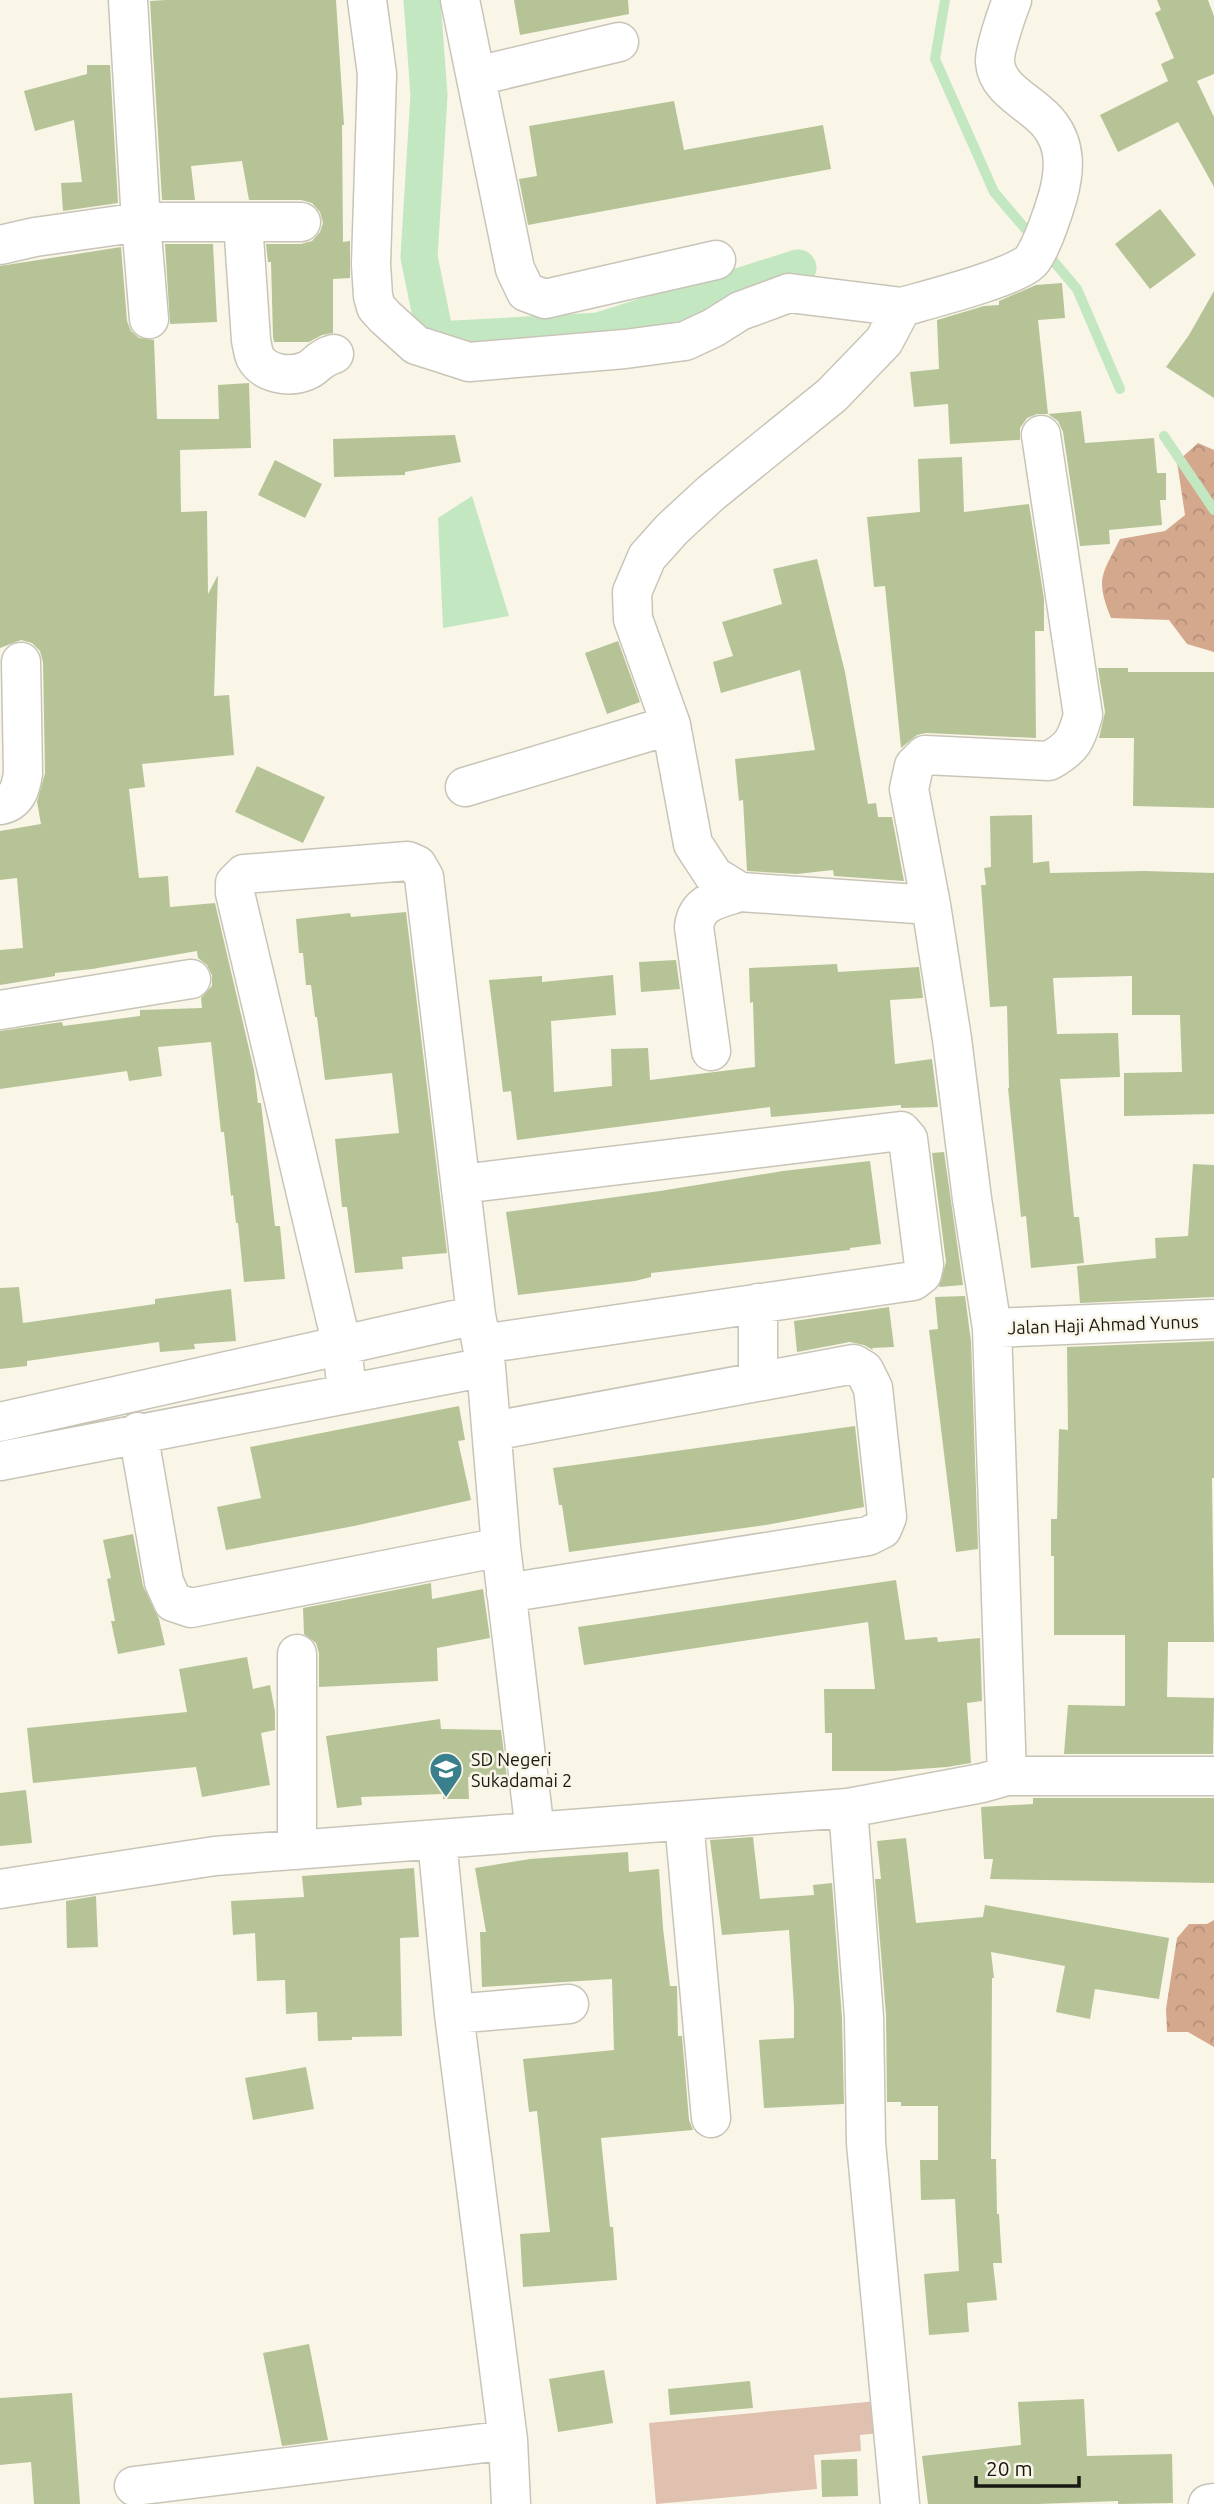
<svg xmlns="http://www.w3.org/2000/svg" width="1214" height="2504" font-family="Ubuntu,sans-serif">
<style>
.green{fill:#e0c0ae}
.forest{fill:url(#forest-crowns)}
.water{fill:#c3e7c1}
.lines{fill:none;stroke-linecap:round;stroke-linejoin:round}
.stream{stroke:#c3e7c1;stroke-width:10}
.canal{stroke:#c3e7c1;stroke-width:37}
.building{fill:#b6c396}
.street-casing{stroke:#c8c5b8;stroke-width:41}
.street{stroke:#fff;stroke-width:38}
.labels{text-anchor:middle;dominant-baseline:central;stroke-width:5;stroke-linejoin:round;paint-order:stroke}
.street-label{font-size:18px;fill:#191813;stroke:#f9f6e8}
.poi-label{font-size:18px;fill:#191813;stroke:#f9f6e8;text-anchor:start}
</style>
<defs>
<pattern id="forest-crowns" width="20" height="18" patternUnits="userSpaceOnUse" patternTransform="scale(1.75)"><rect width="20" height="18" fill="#d4a88d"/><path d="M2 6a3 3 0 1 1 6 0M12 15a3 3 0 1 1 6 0" fill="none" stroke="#b59079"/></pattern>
</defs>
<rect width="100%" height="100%" fill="#f9f6e8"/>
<path class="green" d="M 877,2401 L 880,2433 L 860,2435 L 861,2451 L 814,2455 L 817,2489 L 656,2504 L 649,2423 Z"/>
<path class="forest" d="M 1198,443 L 1214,450 L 1214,652 L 1187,644 L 1169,620 L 1111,618 C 1095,578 1102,575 1120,539 L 1165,531 L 1185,515 L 1177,462 Z
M 1214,1920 L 1214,2047 L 1188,2032 L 1167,2032 L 1166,2009 L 1177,1938 L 1189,1924 L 1207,1924 Z"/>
<path class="water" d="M 472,496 L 509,616 L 443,628 L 438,518 Z"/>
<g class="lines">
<path class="stream" d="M 945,0 L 935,59 L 994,192 L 1034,239
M 1045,251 L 1077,289 L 1120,389
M 1164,436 L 1214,510"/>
<path class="canal" d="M 422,0 L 429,95 L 419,257 L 436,340 L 599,331 L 798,268"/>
</g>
<path class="building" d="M 166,0 L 336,0 L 344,125 L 342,125 L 343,242 L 350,241 L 350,278 L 333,279 L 333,333 L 322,335 L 309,342 L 274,342 L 273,337 L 271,262 L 268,262 L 266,244 L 301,244 L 312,241 L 320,232 L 323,223 L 320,212 L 312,203 L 301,200 L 249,200 L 242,161 L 191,166 L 195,200 L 162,200 L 150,1 Z
M 514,0 L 628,0 L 629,14 L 520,35 Z
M 1157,0 L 1208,0 L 1214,16 L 1214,74 L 1197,81 L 1214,117 L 1214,187 L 1178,122 L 1118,152 L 1100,115 L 1168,81 L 1161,64 L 1174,58 L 1155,13 L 1161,10 Z
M 87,65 L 110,65 L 118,203 L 63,211 L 61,183 L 82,182 L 74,120 L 35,131 L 24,91 L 87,74 Z
M 674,101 L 684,150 L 823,125 L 831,169 L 528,225 L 519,179 L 537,176 L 529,126 Z
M 1160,209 L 1196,255 L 1150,289 L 1115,244 Z
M 165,244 L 213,244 L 217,322 L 170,324 Z
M 121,247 L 127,321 L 131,331 L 139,338 L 154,340 L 157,419 L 219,419 L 218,385 L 249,383 L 251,448 L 180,450 L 181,512 L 207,511 L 208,594 L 218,575 L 214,696 L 229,695 L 234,755 L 142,764 L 145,787 L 129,789 L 139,878 L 168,876 L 170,907 L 215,903 L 254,1070 L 258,1103 L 261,1103 L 275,1226 L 280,1226 L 285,1279 L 244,1282 L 238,1223 L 236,1223 L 233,1195 L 231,1196 L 224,1132 L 221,1132 L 211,1042 L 158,1047 L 162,1076 L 129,1081 L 127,1071 L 0,1089 L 0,1031 L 62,1022 L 63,1026 L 140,1016 L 140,1010 L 202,1008 L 201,998 L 212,986 L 212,975 L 207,965 L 198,958 L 197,951 L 92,969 L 55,973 L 55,976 L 0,985 L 0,950 L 23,948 L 17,878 L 0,880 L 0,831 L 41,824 L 37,802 L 45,773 L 43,662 L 40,651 L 32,643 L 21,640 L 0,648 L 0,266 Z
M 1062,283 L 1065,318 L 1038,320 L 1048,414 L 1037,414 L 1027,418 L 1020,428 L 1020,440 L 950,444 L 948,404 L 914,407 L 910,372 L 939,369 L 937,320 L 984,306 L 999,305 L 999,301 L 1036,285 Z
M 1214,291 L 1214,398 L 1166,367 L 1189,335 Z
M 1081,411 L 1085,443 L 1154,438 L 1157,473 L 1166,473 L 1166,500 L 1160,500 L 1162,525 L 1109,530 L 1110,544 L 1080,546 L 1063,432 L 1058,421 L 1048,414 Z
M 455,435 L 461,462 L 405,472 L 405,475 L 334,477 L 333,439 Z
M 962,457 L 964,512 L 1029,504 L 1044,599 L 1044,631 L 1035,631 L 1036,738 L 926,733 L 917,735 L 901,748 L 885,586 L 874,587 L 867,517 L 920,512 L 918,459 Z
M 275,460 L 322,484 L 305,518 L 258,495 Z
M 817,559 L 845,672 L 868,804 L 876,803 L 878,817 L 892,817 L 904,881 L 834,876 L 833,870 L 797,874 L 747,871 L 743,800 L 739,801 L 735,759 L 815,750 L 800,670 L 721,693 L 713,662 L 733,656 L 722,622 L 782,604 L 773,569 Z
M 618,641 L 640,702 L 607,714 L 585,653 Z
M 1098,668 L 1128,668 L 1128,672 L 1214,672 L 1214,808 L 1133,806 L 1134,738 L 1099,738 L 1105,712 Z
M 257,766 L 325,797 L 303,843 L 235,812 Z
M 1032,815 L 1033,863 L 1049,861 L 1050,873 L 1144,871 L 1214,873 L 1214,1114 L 1124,1116 L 1124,1073 L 1182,1072 L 1180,1015 L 1132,1015 L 1132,976 L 1053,978 L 1057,1034 L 1118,1033 L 1120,1077 L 1060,1079 L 1074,1217 L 1079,1217 L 1084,1263 L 1031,1268 L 1026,1216 L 1021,1217 L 1008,1088 L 1009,1088 L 1007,1006 L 990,1007 L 981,885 L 986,885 L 984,868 L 991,867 L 990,816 Z
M 406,912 L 447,1253 L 402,1257 L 403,1269 L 355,1273 L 347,1207 L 342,1207 L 335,1139 L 399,1133 L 392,1073 L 325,1080 L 317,1017 L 315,1017 L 311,985 L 306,985 L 303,953 L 299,953 L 296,919 L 350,913 L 351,917 Z
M 676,960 L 680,989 L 641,992 L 639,962 Z
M 837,964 L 838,972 L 919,967 L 923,998 L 890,1000 L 895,1064 L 932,1059 L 938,1107 L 901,1108 L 901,1105 L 771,1117 L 770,1107 L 517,1140 L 511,1091 L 503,1092 L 489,980 L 542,976 L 542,982 L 613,975 L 616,1015 L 551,1021 L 554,1092 L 612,1086 L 611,1049 L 648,1048 L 650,1080 L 755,1067 L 753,1002 L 750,1003 L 749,968 Z
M 944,1152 L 963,1285 L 939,1287 L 946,1262 L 932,1153 Z
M 870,1161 L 881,1244 L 850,1248 L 850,1250 L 651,1273 L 651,1277 L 635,1281 L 518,1295 L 506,1212 L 660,1191 L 783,1171 Z
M 1193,1164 L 1214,1165 L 1214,1297 L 1080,1303 L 1077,1266 L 1156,1258 L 1155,1238 L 1188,1236 Z
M 19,1287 L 23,1323 L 155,1304 L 155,1299 L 231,1289 L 236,1341 L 194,1344 L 195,1349 L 160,1352 L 159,1342 L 27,1361 L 27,1366 L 0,1369 L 0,1288 Z
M 965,1296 L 971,1341 L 978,1549 L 956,1552 L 929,1330 L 938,1329 L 935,1297 Z
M 889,1307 L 894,1347 L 872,1348 L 873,1350 L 864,1345 L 850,1342 L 797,1352 L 794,1321 Z
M 1214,1341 L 1214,1478 L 1212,1478 L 1214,1642 L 1168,1642 L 1167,1697 L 1214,1698 L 1213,1754 L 1064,1754 L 1068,1705 L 1125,1706 L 1125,1635 L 1054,1635 L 1054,1556 L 1051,1556 L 1051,1519 L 1057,1519 L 1059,1429 L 1068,1430 L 1067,1347 Z
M 459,1406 L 465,1440 L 458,1441 L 471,1500 L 354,1526 L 226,1550 L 217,1507 L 261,1498 L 250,1447 Z
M 855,1426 L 864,1507 L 766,1525 L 569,1552 L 562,1505 L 559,1505 L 553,1468 Z
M 133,1534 L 143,1586 L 159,1619 L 165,1645 L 118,1654 L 111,1621 L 115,1621 L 107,1579 L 111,1578 L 103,1540 Z
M 896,1580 L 905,1640 L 937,1637 L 938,1642 L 980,1638 L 982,1701 L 967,1703 L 971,1763 L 947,1767 L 893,1771 L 832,1771 L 832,1733 L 825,1733 L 824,1689 L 875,1689 L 868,1622 L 584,1665 L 578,1627 Z
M 431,1583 L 432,1599 L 483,1589 L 490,1638 L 437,1648 L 438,1681 L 319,1687 L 319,1653 L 316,1643 L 304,1634 L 303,1608 Z
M 247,1657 L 253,1689 L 270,1685 L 275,1712 L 275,1730 L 261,1733 L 270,1785 L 202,1797 L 196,1767 L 33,1783 L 27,1728 L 187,1712 L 179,1669 Z
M 440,1719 L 441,1729 L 501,1730 L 507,1778 L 468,1777 L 469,1799 L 443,1799 L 443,1794 L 361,1797 L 362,1805 L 337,1808 L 326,1736 Z
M 26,1790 L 32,1843 L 0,1846 L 0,1793 Z
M 1033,1798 L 1214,1798 L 1214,1883 L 990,1879 L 993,1859 L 984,1859 L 981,1807 L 1033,1804 Z
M 753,1837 L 760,1899 L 814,1895 L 813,1885 L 832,1883 L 842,2018 L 844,2104 L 764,2108 L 759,2040 L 794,2038 L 794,2007 L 789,1930 L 722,1935 L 710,1840 Z
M 906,1838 L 916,1923 L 983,1917 L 985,1905 L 1169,1938 L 1159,1999 L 1095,1989 L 1090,2019 L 1056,2012 L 1065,1966 L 991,1952 L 994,1978 L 992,1978 L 991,2159 L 996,2159 L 997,2214 L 999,2214 L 1002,2263 L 993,2263 L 997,2300 L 967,2303 L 969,2332 L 929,2335 L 924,2274 L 959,2271 L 955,2199 L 921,2200 L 920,2160 L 938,2160 L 938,2106 L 901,2106 L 901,2102 L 887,2102 L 886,2015 L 875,1879 L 881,1879 L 877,1841 Z
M 628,1852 L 629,1872 L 659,1869 L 663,1928 L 670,1986 L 677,1986 L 678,2036 L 682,2036 L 689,2120 L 693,2130 L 601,2138 L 610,2227 L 613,2227 L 617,2280 L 523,2287 L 520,2234 L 550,2232 L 537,2111 L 529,2112 L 523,2059 L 614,2050 L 612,1979 L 482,1987 L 480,1932 L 486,1932 L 475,1868 L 530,1859 Z
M 414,1868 L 419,1937 L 400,1938 L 402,2036 L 352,2037 L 352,2040 L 318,2041 L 317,2012 L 286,2014 L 285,1980 L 257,1981 L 255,1933 L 233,1935 L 231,1901 L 304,1897 L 302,1876 Z
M 96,1896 L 98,1947 L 67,1948 L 66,1901 Z
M 306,2067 L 314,2109 L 253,2120 L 245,2078 Z
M 309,2344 L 328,2440 L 282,2446 L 263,2353 Z
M 604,2370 L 613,2423 L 558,2432 L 549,2379 Z
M 750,2381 L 753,2408 L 670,2415 L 668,2389 Z
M 72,2393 L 80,2504 L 34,2504 L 31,2462 L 0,2465 L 0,2398 Z
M 1084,2399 L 1087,2456 L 1172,2454 L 1173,2503 L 1118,2504 L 1118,2501 L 1037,2504 L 928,2504 L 922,2456 L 1021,2445 L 1018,2402 Z
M 857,2459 L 858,2496 L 822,2497 L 821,2460 Z"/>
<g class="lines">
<defs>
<path id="street" d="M 128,0 L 141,222 L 149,319
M 367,0 L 377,74 L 371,264 L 373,296 L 376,307 L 385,317 L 416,345 L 469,362 L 625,349 L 685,341 L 713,328 L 740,311 L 789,293 L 902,307
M 460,0 L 515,269 L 526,292 L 545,299 L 716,260
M 477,76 L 619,42
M 243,222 L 251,340 C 252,345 253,352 255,357 C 264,374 289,378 306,371 C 317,367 318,358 334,354
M 0,245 L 35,237 L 141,222 L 301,222
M 465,787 L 671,725
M 0,805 C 17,802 21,788 23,773 L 21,662
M 931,905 L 740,892 L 714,876 L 693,844 L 671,725 L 633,619 L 632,592 L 647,557 L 672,529 L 711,493 L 832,395 L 884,341 L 902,307 C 926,300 1021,276 1032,260 C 1042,246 1053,213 1058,196 C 1065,170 1066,146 1050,125 C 1034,103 997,92 995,62 C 994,50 1007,13 1012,0
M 0,1010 L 191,979
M 711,1051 L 694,927 C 697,901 719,899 740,892
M 462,1184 L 901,1131 L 908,1139 L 924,1265 L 922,1274 L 913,1281 L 482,1344
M 758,1303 L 758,1380
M 992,1328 L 1214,1319
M 347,1392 L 342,1346 L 235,893 L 235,883 L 244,874 L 408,861 L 417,865 L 424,877 L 476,1315 L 486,1367 L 501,1547 L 535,1832
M 0,1422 L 476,1315
M 493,1431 L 854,1364 L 864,1370 L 873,1388 L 887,1517 L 882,1529 L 868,1536 L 506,1593
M 138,1432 L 164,1582 L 173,1602 L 191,1608 L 501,1547
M 0,1461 L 486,1367
M 297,1654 L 297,1850
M 1007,1776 L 1214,1776
M 848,1808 L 864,2017 L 866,2143 L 900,2504
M 684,1821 L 711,2118
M 437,1840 L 454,2014 L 508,2440 L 511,2504
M 0,1889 L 215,1856 L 848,1808 L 982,1783 L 1007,1776 L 992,1328 L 972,1199 L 952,1039 L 931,905 L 909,789 L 914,766 L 925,755 L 1049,761 C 1072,748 1076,741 1083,715 L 1041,435
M 454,2014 L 569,2004
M 134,2486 L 508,2440
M 1208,2504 L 1214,2503"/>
</defs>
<use href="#street" class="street-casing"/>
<use href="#street" class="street"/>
</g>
<defs>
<symbol id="school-pin" viewBox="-11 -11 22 30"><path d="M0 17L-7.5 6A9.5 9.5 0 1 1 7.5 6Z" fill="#3a7f8c" stroke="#f9f6e8"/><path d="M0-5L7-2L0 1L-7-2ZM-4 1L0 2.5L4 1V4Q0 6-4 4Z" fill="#fff"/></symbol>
</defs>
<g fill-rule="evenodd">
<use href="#school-pin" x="427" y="1750" width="38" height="52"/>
</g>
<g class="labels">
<g class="street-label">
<text transform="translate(1103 1324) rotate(-2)">Jalan Haji Ahmad Yunus</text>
</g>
<g class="poi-label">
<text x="471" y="1759">SD Negeri<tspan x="471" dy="21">Sukadamai 2</tspan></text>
</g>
</g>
<path d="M976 2476v10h103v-10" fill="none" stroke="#191813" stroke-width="3.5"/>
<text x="986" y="2476" font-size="21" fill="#191813" stroke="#f9f6e8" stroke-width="5" paint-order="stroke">20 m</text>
</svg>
